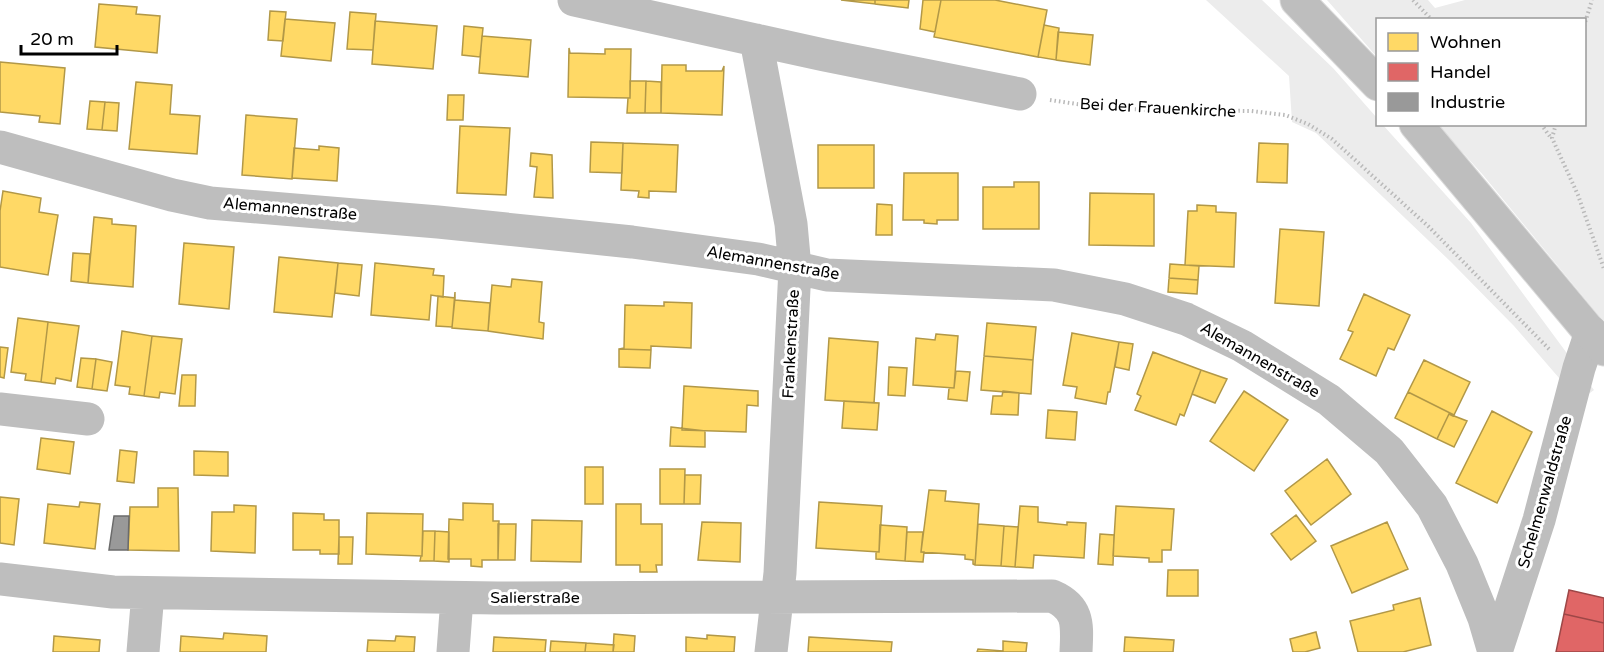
<svg xmlns="http://www.w3.org/2000/svg" width="1604" height="652" font-family="'Varela Round',sans-serif">
<style>
.green{fill:#ececec}
.homes{fill:#ffd966;stroke:#b29847;stroke-width:1.5}
.shops{fill:#e06666;stroke:#9d4747;stroke-width:1.5}
.industry{fill:#999;stroke:#6b6b6b;stroke-width:1.5}
.lines{fill:none;stroke-linecap:round;stroke-linejoin:round}
.major-casing{stroke:#dbdbdb;stroke-width:35}
.path{stroke:#b9b9b9;stroke-width:4;stroke-dasharray:1.5 3;stroke-linecap:butt}
.minor{stroke:#bebebe;stroke-width:33}
.major{stroke:#bebebe;stroke-width:33}
.labels{text-anchor:middle;dominant-baseline:central;stroke-width:6;stroke-linejoin:round;paint-order:stroke}
.street-label{font-size:16px;fill:#000;stroke:#fff}
</style>
<rect width="100%" height="100%" fill="#fff"/>
<path class="green" d="M 1206,0 L 1262,0 L 1333,68 L 1377,118 L 1378,124 L 1383,125 L 1471,223 L 1594,390 L 1579,401 L 1514,326 L 1451,262 L 1316,133 L 1292,122 L 1289,76 Z
M 1327,0 L 1428,0 L 1435,8 L 1465,0 L 1604,0 L 1604,322 L 1483,175 L 1438,125 L 1584,124 L 1584,20 L 1378,20 L 1377,57 Z"/>
<path class="homes" d="M 841,0 L 875,0 L 875,4 Z
M 875,0 L 909,0 L 908,8 L 875,4 Z
M 923,0 L 941,0 L 935,32 L 920,29 Z
M 941,0 L 995,0 L 1047,10 L 1038,57 L 934,37 Z
M 99,4 L 137,7 L 136,14 L 160,16 L 157,53 L 95,47 Z
M 270,11 L 286,12 L 283,41 L 268,40 Z
M 350,12 L 376,14 L 373,50 L 347,49 Z
M 285,19 L 335,23 L 331,61 L 281,56 Z
M 375,21 L 437,26 L 433,69 L 372,64 Z
M 1044,25 L 1059,28 L 1056,60 L 1038,57 Z
M 464,26 L 483,28 L 480,57 L 462,55 Z
M 1058,32 L 1093,35 L 1090,65 L 1056,60 Z
M 482,36 L 531,40 L 528,77 L 479,73 Z
M 569,48 L 570,53 L 605,54 L 605,49 L 631,49 L 630,98 L 568,97 Z
M 0,62 L 65,68 L 60,124 L 39,122 L 40,116 L 0,112 Z
M 662,65 L 686,65 L 686,71 L 722,71 L 724,66 L 722,115 L 661,113 Z
M 630,81 L 646,81 L 645,113 L 627,113 L 628,98 L 630,98 Z
M 646,81 L 661,82 L 661,113 L 645,113 Z
M 136,82 L 172,85 L 170,114 L 200,116 L 197,154 L 129,149 Z
M 448,95 L 464,95 L 463,120 L 447,120 Z
M 90,101 L 105,102 L 102,130 L 87,129 Z
M 105,102 L 119,103 L 117,131 L 102,130 Z
M 246,115 L 297,119 L 292,179 L 242,175 Z
M 460,126 L 510,128 L 506,195 L 457,193 Z
M 591,142 L 623,143 L 622,173 L 590,172 Z
M 623,143 L 678,145 L 676,192 L 649,191 L 649,198 L 638,197 L 639,191 L 621,190 Z
M 1259,143 L 1288,144 L 1287,183 L 1257,182 Z
M 818,145 L 874,145 L 874,188 L 818,188 Z
M 319,146 L 339,148 L 337,181 L 292,178 L 294,148 L 319,150 Z
M 531,153 L 552,155 L 553,198 L 534,197 L 537,167 L 530,166 Z
M 904,173 L 958,173 L 958,220 L 937,220 L 937,224 L 924,223 L 924,220 L 903,220 Z
M 1014,182 L 1039,182 L 1039,229 L 983,229 L 983,187 L 1014,187 Z
M 3,191 L 41,198 L 39,212 L 58,215 L 48,275 L 0,267 L 0,211 Z
M 1090,193 L 1154,194 L 1154,246 L 1089,245 Z
M 877,204 L 892,205 L 892,235 L 876,235 Z
M 1197,205 L 1216,206 L 1216,212 L 1236,213 L 1234,267 L 1185,265 L 1188,211 L 1197,211 Z
M 94,217 L 112,219 L 112,224 L 136,226 L 133,287 L 88,283 Z
M 1280,229 L 1324,232 L 1319,306 L 1275,303 Z
M 184,243 L 234,247 L 229,309 L 179,304 Z
M 73,253 L 90,254 L 88,283 L 71,281 Z
M 279,257 L 338,263 L 332,317 L 274,312 Z
M 338,263 L 362,265 L 359,296 L 335,293 Z
M 375,263 L 434,269 L 433,275 L 444,276 L 443,297 L 431,295 L 429,320 L 371,315 Z
M 1170,264 L 1199,266 L 1198,280 L 1169,278 Z
M 1169,278 L 1198,280 L 1197,294 L 1168,292 Z
M 512,279 L 542,282 L 539,322 L 544,323 L 543,339 L 488,331 L 492,285 L 511,287 Z
M 455,292 L 455,300 L 490,303 L 488,331 L 452,328 Z
M 1364,294 L 1410,315 L 1394,350 L 1388,348 L 1376,376 L 1340,359 L 1353,332 L 1348,330 Z
M 438,296 L 455,298 L 452,327 L 436,326 Z
M 664,302 L 692,303 L 691,348 L 651,346 L 651,350 L 619,349 L 624,348 L 625,305 L 664,306 Z
M 18,318 L 48,322 L 41,382 L 25,380 L 26,374 L 11,372 Z
M 48,322 L 79,326 L 71,381 L 56,378 L 55,384 L 41,382 Z
M 987,323 L 1036,327 L 1033,360 L 984,356 Z
M 122,331 L 152,336 L 144,396 L 129,394 L 130,387 L 115,385 Z
M 1072,333 L 1119,342 L 1110,392 L 1108,392 L 1106,404 L 1075,398 L 1077,387 L 1063,385 Z
M 936,334 L 958,336 L 954,388 L 913,385 L 916,338 L 935,340 Z
M 152,336 L 182,339 L 175,394 L 160,392 L 159,398 L 144,396 Z
M 829,338 L 878,342 L 874,403 L 825,400 Z
M 1119,342 L 1133,344 L 1129,370 L 1115,367 Z
M 0,347 L 8,348 L 4,378 L 0,377 Z
M 619,349 L 651,350 L 650,368 L 619,367 Z
M 1153,352 L 1201,370 L 1184,416 L 1180,414 L 1176,425 L 1135,410 L 1141,396 L 1137,394 Z
M 984,356 L 1033,360 L 1031,394 L 981,390 Z
M 81,358 L 96,359 L 92,389 L 77,387 Z
M 96,359 L 112,362 L 107,391 L 92,389 Z
M 1424,360 L 1470,382 L 1454,415 L 1408,392 Z
M 889,367 L 907,368 L 905,396 L 888,395 Z
M 1201,370 L 1227,379 L 1215,403 L 1192,394 Z
M 956,371 L 970,372 L 967,401 L 948,399 L 949,388 L 954,388 Z
M 182,375 L 196,375 L 195,406 L 179,406 Z
M 684,386 L 758,391 L 758,406 L 747,405 L 746,432 L 682,430 Z
M 1003,391 L 1019,393 L 1018,415 L 991,414 L 993,396 L 1002,396 Z
M 1244,391 L 1288,420 L 1254,471 L 1210,441 Z
M 1408,392 L 1454,415 L 1453,416 L 1449,414 L 1437,439 L 1395,418 Z
M 844,401 L 879,403 L 877,430 L 842,428 Z
M 1048,410 L 1077,412 L 1075,440 L 1046,438 Z
M 1492,411 L 1532,432 L 1497,503 L 1456,483 Z
M 1449,414 L 1467,421 L 1454,447 L 1437,439 Z
M 671,427 L 705,431 L 705,447 L 670,446 Z
M 41,438 L 74,442 L 70,474 L 37,469 Z
M 120,450 L 137,452 L 134,483 L 117,481 Z
M 194,451 L 228,452 L 228,476 L 194,475 Z
M 1327,459 L 1351,494 L 1311,525 L 1285,491 Z
M 585,467 L 603,467 L 603,504 L 585,504 Z
M 660,469 L 685,469 L 684,504 L 660,504 Z
M 685,475 L 701,475 L 700,504 L 684,504 Z
M 158,488 L 178,488 L 179,551 L 128,550 L 130,507 L 158,507 Z
M 929,490 L 946,491 L 945,501 L 979,504 L 975,565 L 973,564 L 973,560 L 965,559 L 965,555 L 921,552 Z
M 0,497 L 19,499 L 14,545 L 0,543 Z
M 80,502 L 100,504 L 95,549 L 44,543 L 48,504 L 79,507 Z
M 819,502 L 882,506 L 879,552 L 816,548 Z
M 463,503 L 493,504 L 493,521 L 499,521 L 498,560 L 482,560 L 482,567 L 471,566 L 471,559 L 448,559 L 449,519 L 463,520 Z
M 616,504 L 641,504 L 641,524 L 662,524 L 662,565 L 656,565 L 657,572 L 640,572 L 640,565 L 616,565 Z
M 234,505 L 256,506 L 255,553 L 211,551 L 212,512 L 234,512 Z
M 1020,506 L 1038,507 L 1038,522 L 1067,525 L 1067,522 L 1086,523 L 1084,558 L 1034,555 L 1033,568 L 1015,567 Z
M 1116,506 L 1174,509 L 1171,550 L 1162,550 L 1162,562 L 1149,562 L 1149,558 L 1113,556 Z
M 293,513 L 324,514 L 324,520 L 339,520 L 339,554 L 320,554 L 320,550 L 293,550 Z
M 367,513 L 423,514 L 422,556 L 366,554 Z
M 1296,515 L 1316,541 L 1291,560 L 1271,534 Z
M 532,520 L 582,521 L 581,562 L 531,561 Z
M 702,522 L 741,523 L 740,562 L 698,560 Z
M 1387,522 L 1408,569 L 1352,593 L 1331,546 Z
M 498,524 L 516,524 L 515,560 L 498,560 Z
M 978,524 L 1004,526 L 1001,566 L 975,565 Z
M 880,525 L 907,527 L 905,561 L 876,559 L 876,552 L 879,552 Z
M 1004,526 L 1018,527 L 1015,567 L 1001,566 Z
M 423,531 L 435,531 L 434,561 L 420,561 L 421,556 L 422,556 Z
M 435,531 L 449,532 L 449,562 L 434,561 Z
M 907,532 L 923,532 L 921,552 L 924,552 L 923,562 L 905,561 Z
M 1100,534 L 1114,535 L 1113,565 L 1098,564 Z
M 339,537 L 353,537 L 352,564 L 338,564 Z
M 1168,570 L 1198,570 L 1198,596 L 1167,596 Z
M 1420,598 L 1431,645 L 1403,652 L 1358,652 L 1350,621 L 1394,610 L 1393,605 Z
M 1316,632 L 1320,648 L 1305,652 L 1293,652 L 1290,639 Z
M 224,633 L 267,636 L 266,652 L 180,652 L 181,636 L 223,639 Z
M 614,634 L 635,636 L 634,652 L 613,652 Z
M 707,635 L 735,637 L 734,652 L 686,652 L 686,637 L 707,639 Z
M 54,636 L 100,640 L 99,652 L 53,652 Z
M 396,636 L 415,637 L 414,652 L 367,652 L 368,640 L 395,641 Z
M 494,637 L 546,640 L 545,652 L 493,652 Z
M 809,637 L 892,642 L 891,652 L 808,652 Z
M 1125,637 L 1174,640 L 1173,652 L 1124,652 Z
M 551,641 L 586,643 L 585,652 L 550,652 Z
M 1003,641 L 1027,643 L 1026,652 L 977,652 L 978,649 L 1003,651 Z
M 586,643 L 614,645 L 613,652 L 585,652 Z"/>
<path class="shops" d="M 1569,590 L 1604,598 L 1604,623 L 1564,614 Z
M 1564,614 L 1604,623 L 1604,652 L 1556,652 Z"/>
<path class="industry" d="M 114,516 L 129,516 L 128,550 L 109,550 Z"/>
<g class="lines">
<defs>
<path id="major" d="M 1297,0 L 1378,84
M 1416,124 L 1604,349"/>
</defs>
<use href="#major" class="major-casing"/>
<path class="path" d="M 1413,0 L 1432,20
M 1584,26 L 1592,0
M 1050,100 L 1110,109 L 1251,111 L 1285,115 L 1308,124 L 1332,139 L 1429,227 L 1550,350
M 1541,124 L 1551,138
M 1556,124 L 1552,138 L 1578,195 L 1604,269"/>
<path class="minor" d="M 574,0 L 824,55 L 1020,94
M 756,40 L 791,224 L 795,268 L 780,573 L 771,652
M 0,147 L 172,195 L 210,203 L 438,222 L 632,242 L 758,259 L 827,275 L 1054,285 L 1125,299 L 1186,319 L 1242,346 L 1329,400 L 1389,451 L 1432,506 L 1462,564 L 1484,618 L 1494,652
M 0,409 L 88,419
M 0,579 L 113,592 L 178,593 L 497,598 L 1052,596 C 1080,608 1077,626 1076,652
M 143,652 L 148,593
M 453,652 L 457,598
M 1496,652 L 1539,520 L 1579,368 L 1591,332"/>
<use href="#major" class="major"/>
</g>
<g class="labels">
<g class="street-label">
<text transform="translate(1158 108) rotate(3)">Bei der Frauenkirche</text>
<text transform="translate(290 209) rotate(5)">Alemannenstraße</text>
<text transform="translate(773 263) rotate(10)">Alemannenstraße</text>
<text transform="translate(791 344) rotate(-87)">Frankenstraße</text>
<text transform="translate(1260 360) rotate(30)">Alemannenstraße</text>
<text transform="translate(1545 492) rotate(-74)">Schelmenwaldstraße</text>
<text x="535" y="598">Salierstraße</text>
</g>
</g>
<rect x="1376" y="18" width="210" height="108" fill="#ffffff" stroke="#999999" stroke-width="1.5"/>
<rect x="1388" y="33" width="30" height="18" fill="#ffd966" stroke="#999999" stroke-width="1.5"/>
<text x="1430" y="48" font-size="18" fill="#000000">Wohnen</text>
<rect x="1388" y="63" width="30" height="18" fill="#e06666" stroke="#999999" stroke-width="1.5"/>
<text x="1430" y="78" font-size="18" fill="#000000">Handel</text>
<rect x="1388" y="93" width="30" height="18" fill="#999999" stroke="#999999" stroke-width="1.5"/>
<text x="1430" y="108" font-size="18" fill="#000000">Industrie</text>
<path d="M21 45v9h96v-9" fill="none" stroke="#000000" stroke-width="3"/>
<text x="30" y="45" font-size="18" fill="#000000" stroke="#ffffff" stroke-width="4.5" paint-order="stroke">20 m</text>
</svg>
